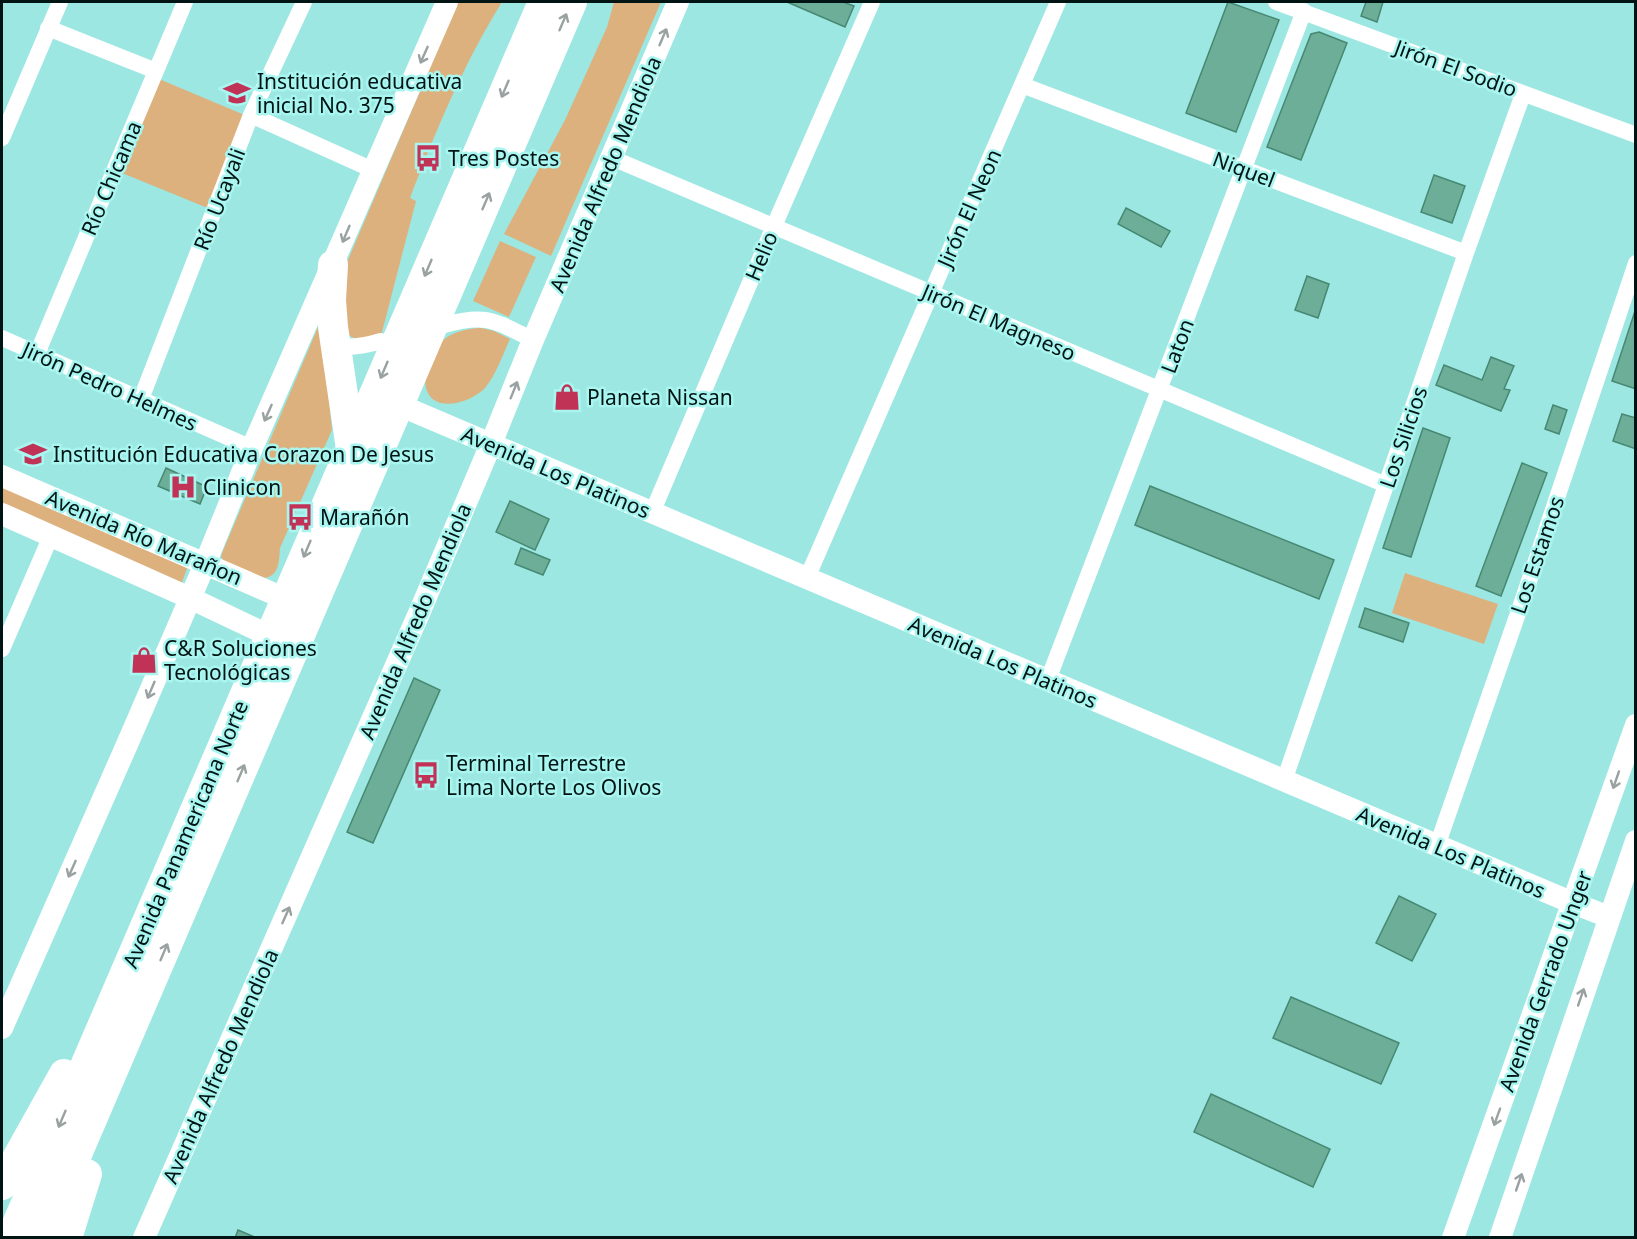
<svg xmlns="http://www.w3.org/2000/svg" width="1637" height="1239" font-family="'Noto Sans',sans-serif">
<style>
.green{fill:#ddb17d}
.building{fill:#6dae98;stroke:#478873;stroke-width:1.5}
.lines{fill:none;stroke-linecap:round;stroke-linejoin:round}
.street{stroke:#fff;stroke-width:16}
.secondary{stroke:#fff;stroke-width:22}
.highway{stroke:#fff;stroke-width:30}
.oneway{stroke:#99a1a1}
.labels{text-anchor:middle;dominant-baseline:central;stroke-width:5;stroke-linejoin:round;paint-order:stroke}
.street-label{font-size:21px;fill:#001413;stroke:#a9f5f0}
.poi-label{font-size:21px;fill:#001413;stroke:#a9f5f0;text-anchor:start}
</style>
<rect width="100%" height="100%" fill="#9ce7e2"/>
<path class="green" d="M 458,2 L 502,2 C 464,63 436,130 410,198 L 416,201 L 381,336 L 358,340 L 348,335 L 342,274 Z
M 614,2 L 661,2 L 551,256 L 504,234 L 565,120 L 607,27 Z
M 159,79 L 247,116 L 210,209 L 122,173 Z
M 500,241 L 536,257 L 509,317 L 473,301 Z
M 321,320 L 332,430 L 280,548 C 279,560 280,576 264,578 L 224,561 L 221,557 L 222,553 Z
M 481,328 L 494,331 L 510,339 C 503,354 496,375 485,388 C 472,402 433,415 426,388 C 424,380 427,374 430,366 C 433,359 435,351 439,345 C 447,333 468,328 481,328 Z
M 2,483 L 189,563 L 181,585 L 2,507 Z
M 1405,573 L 1498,604 L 1484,644 L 1392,613 Z"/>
<path class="building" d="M 787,2 L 843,2 L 854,6 L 845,27 Z
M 1228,2 L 1279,20 L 1236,132 L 1186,113 Z
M 1366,2 L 1383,2 L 1377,22 L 1361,16 Z
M 1319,32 L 1347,43 L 1301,160 L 1267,147 L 1311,34 Z
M 1434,175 L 1465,186 L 1452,223 L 1421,212 Z
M 1126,208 L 1170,231 L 1161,247 L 1118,224 Z
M 1307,276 L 1329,284 L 1318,318 L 1295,310 Z
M 1636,308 L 1636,389 L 1612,381 Z
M 1491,357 L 1514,366 L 1504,389 L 1510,390 L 1501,411 L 1436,385 L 1444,365 L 1482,380 Z
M 1553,405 L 1567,410 L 1559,434 L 1545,429 Z
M 1622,414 L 1636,418 L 1636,449 L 1613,441 Z
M 1423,428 L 1450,438 L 1411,557 L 1383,548 Z
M 1522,463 L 1547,473 L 1501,596 L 1476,586 Z
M 166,468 L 207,487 L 200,504 L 158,486 Z
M 1150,486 L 1334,560 L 1319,599 L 1135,525 Z
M 510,501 L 549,519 L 535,550 L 496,532 Z
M 521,548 L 550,560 L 543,575 L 515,564 Z
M 1365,608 L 1409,623 L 1403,642 L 1359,627 Z
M 414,678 L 440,690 L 373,843 L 347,832 Z
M 1399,896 L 1436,914 L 1412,961 L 1376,943 Z
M 1291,997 L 1399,1043 L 1381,1084 L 1273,1038 Z
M 1211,1094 L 1330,1149 L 1313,1187 L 1194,1132 Z
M 238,1230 L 257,1238 L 235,1238 Z"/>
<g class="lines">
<path class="street" d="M 1276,2 L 1636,135
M 48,28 L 156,71
M 1022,85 L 1466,253
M 251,115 L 373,170
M 2,138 L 60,2
M 612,158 L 1386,485
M 444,325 C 487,313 495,321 533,340
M 2,338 L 252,448
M 336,346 C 352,348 365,346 381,341
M 37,354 L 185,2
M 141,399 L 251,115 L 304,2
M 652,513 L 774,226 L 872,2
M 807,578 L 1058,2
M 2,649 L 51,536
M 1048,680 L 1304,11
M 1284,781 L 1466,253 L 1523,94
M 1437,846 L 1523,599 L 1636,263"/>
<path class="secondary" d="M 399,405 L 1573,903 L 1609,917
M 2,476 L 286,599
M 2,514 L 190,598 L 270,636
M 2,1028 L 129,740 L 205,564 L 252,448 L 447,2
M 144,1238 L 420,611 L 491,444 L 533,340 L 678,2
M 1453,1238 L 1636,725
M 1500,1238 L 1636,841"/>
<path class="highway" d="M 333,265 L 331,300 L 333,327 L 351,449
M 2,1185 L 64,1074
M 11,1238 L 543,2
M 41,1238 L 572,2
M 67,1238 L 87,1174"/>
</g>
<defs><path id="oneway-shaft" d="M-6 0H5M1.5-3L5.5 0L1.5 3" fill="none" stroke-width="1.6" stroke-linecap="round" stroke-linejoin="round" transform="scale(1.5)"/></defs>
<g class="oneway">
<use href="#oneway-shaft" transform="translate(563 22) rotate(-67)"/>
<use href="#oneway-shaft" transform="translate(663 37) rotate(-67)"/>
<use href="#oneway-shaft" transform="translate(424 55) rotate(114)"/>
<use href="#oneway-shaft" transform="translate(505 89) rotate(113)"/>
<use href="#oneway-shaft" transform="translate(486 201) rotate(-67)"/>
<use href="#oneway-shaft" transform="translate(346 234) rotate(113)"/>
<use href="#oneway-shaft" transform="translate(428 268) rotate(113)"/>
<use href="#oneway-shaft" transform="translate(384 370) rotate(113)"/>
<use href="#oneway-shaft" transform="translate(514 390) rotate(-68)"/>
<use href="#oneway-shaft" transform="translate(268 413) rotate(114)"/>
<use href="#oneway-shaft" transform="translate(307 549) rotate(113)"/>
<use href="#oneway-shaft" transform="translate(151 690) rotate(113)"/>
<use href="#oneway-shaft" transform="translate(241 773) rotate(-67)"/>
<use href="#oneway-shaft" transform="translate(1616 780) rotate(109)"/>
<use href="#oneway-shaft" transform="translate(72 869) rotate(114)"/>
<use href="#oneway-shaft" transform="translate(286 915) rotate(-66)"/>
<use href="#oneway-shaft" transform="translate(164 952) rotate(-67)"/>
<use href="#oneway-shaft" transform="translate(1581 997) rotate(-71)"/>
<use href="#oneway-shaft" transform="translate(1497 1117) rotate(110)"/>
<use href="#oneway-shaft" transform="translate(62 1119) rotate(113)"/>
<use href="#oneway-shaft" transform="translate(1519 1182) rotate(-71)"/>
</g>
<defs>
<symbol id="school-bare" viewBox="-9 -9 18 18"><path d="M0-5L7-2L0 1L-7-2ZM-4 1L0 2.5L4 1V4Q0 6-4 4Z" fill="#c13257" stroke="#a9f5f0" stroke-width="2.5" paint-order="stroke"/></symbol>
<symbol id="bus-bare" viewBox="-9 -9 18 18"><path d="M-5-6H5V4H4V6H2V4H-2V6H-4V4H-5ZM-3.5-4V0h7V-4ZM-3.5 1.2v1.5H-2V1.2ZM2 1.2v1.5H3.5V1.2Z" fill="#c13257" stroke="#a9f5f0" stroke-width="2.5" paint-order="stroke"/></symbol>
<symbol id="shop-bare" viewBox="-9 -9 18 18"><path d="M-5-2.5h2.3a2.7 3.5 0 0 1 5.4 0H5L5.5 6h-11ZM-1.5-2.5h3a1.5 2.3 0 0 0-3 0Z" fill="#c13257" stroke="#a9f5f0" stroke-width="2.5" paint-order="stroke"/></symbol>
<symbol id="hospital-bare" viewBox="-9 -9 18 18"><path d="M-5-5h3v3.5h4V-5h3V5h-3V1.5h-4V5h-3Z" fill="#c13257" stroke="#a9f5f0" stroke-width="2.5" paint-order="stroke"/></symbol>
</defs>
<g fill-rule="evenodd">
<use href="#school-bare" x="218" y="74" width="38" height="38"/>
<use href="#bus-bare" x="409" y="139" width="38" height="38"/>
<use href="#shop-bare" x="548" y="378" width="38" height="38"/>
<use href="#school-bare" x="14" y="435" width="38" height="38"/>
<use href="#hospital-bare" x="164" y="468" width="38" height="38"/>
<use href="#bus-bare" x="281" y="498" width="38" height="38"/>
<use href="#shop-bare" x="125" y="641" width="38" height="38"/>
<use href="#bus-bare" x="407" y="756" width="38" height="38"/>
</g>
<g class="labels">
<g class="street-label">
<text transform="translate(1456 68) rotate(20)">Jirón El Sodio</text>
<text transform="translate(1244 169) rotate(21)">Niquel</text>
<text transform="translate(605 174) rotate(-67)">Avenida Alfredo Mendiola</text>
<text transform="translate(111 178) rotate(-67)">Río Chicama</text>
<text transform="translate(219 199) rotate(-69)">Río Ucayali</text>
<text transform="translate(969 208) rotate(-66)">Jirón El Neon</text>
<text transform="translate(761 256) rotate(-67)">Helio</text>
<text transform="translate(999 322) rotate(23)">Jirón El Magneso</text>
<text transform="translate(1177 346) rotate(-69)">Laton</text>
<text transform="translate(110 386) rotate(24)">Jirón Pedro Helmes</text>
<text transform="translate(1403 437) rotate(-71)">Los Silicios</text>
<text transform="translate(556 472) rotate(23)">Avenida Los Platinos</text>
<text transform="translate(144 537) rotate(23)">Avenida Río Marañon</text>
<text transform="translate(1537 555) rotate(-71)">Los Estamos</text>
<text transform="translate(415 621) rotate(-67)">Avenida Alfredo Mendiola</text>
<text transform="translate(1003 662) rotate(23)">Avenida Los Platinos</text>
<text transform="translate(185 834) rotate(-67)">Avenida Panamericana Norte</text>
<text transform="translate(1451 852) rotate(23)">Avenida Los Platinos</text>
<text transform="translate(1545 981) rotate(-70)">Avenida Gerrado Unger</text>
<text transform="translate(220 1066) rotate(-66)">Avenida Alfredo Mendiola</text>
</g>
<g class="poi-label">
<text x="257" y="81">Institución educativa<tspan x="257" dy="24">inicial No. 375</tspan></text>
<text x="448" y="158">Tres Postes</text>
<text x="587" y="397">Planeta Nissan</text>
<text x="53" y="454">Institución Educativa Corazon De Jesus</text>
<text x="203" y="487">Clinicon</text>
<text x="320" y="517">Marañón</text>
<text x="164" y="648">C&amp;R Soluciones<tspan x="164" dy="24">Tecnológicas</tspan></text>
<text x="446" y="763">Terminal Terrestre<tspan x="446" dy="24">Lima Norte Los Olivos</tspan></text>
</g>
</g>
<rect width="1637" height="1239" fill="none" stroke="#001413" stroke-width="6"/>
</svg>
